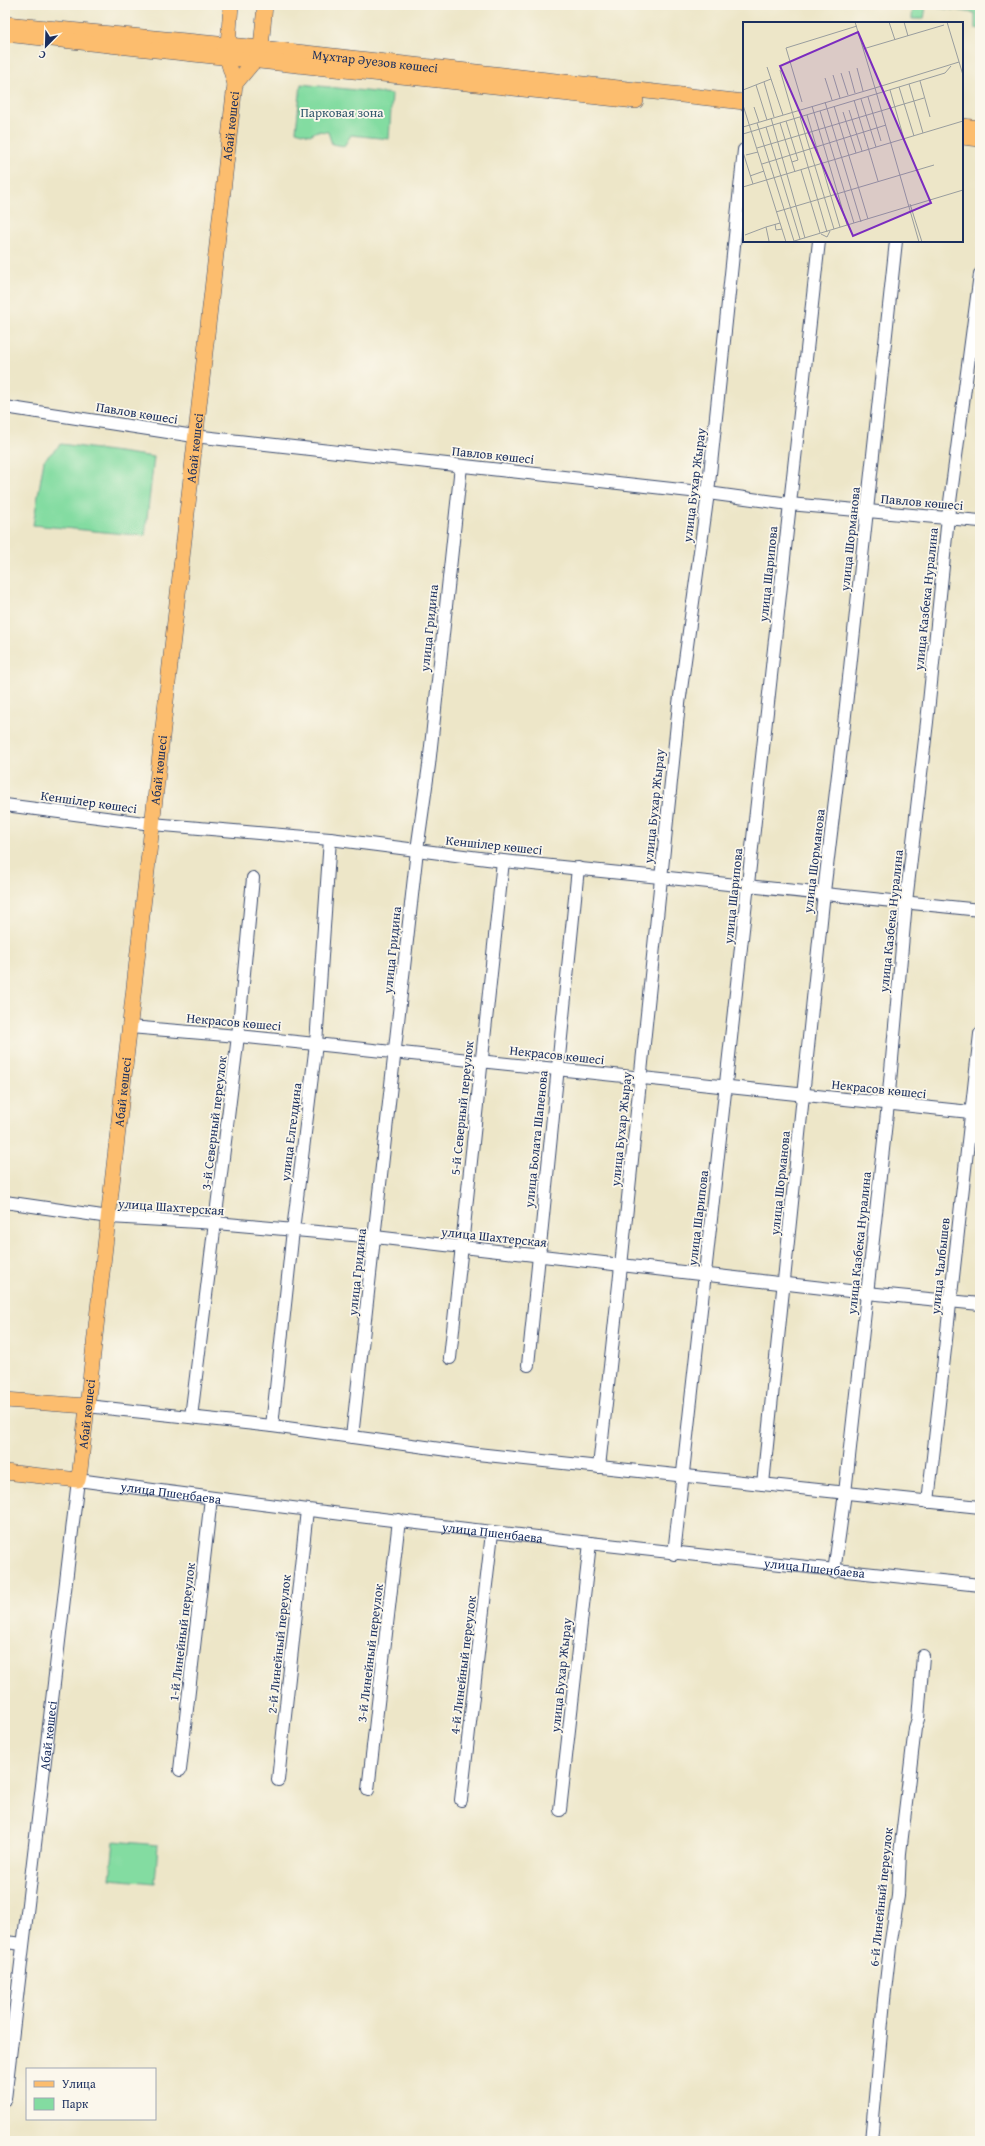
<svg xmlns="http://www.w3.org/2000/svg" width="985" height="2146" font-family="'Gentium Book Plus',serif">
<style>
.green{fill:#83dca1;stroke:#4f8680}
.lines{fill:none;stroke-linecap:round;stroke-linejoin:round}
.minor-casing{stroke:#3a4a6e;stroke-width:14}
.major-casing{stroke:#3a4a6e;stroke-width:16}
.minor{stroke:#fff;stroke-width:12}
.major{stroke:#fcbd6e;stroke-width:15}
.labels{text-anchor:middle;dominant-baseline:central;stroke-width:3.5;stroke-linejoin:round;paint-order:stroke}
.street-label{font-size:13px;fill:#1b2f5e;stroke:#fbf7ec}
.park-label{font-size:13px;fill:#355a6f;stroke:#fbf7ec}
.inset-road{fill:none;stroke:#999d9e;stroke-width:1}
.view{fill:#7b2cbf;fill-opacity:0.15;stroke:#7b2cbf;stroke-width:2}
.inset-edge{fill:none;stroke:#1b2f5e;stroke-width:2}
</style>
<rect width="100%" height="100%" fill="#fbf7ec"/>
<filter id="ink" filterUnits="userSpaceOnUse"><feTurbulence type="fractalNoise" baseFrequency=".025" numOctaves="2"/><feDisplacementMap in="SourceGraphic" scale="8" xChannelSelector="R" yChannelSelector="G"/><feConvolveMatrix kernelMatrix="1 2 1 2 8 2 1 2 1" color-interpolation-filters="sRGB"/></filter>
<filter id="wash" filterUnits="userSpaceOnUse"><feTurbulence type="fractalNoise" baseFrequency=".012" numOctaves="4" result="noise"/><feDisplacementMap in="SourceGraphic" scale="16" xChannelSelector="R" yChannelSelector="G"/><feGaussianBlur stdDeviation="0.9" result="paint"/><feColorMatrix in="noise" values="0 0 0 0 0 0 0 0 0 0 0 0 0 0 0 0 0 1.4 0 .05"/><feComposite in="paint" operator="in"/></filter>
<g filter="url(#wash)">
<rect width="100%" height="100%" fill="#ede6c8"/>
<path class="green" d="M 913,5 L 980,5 L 980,29 L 975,28 L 975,13 L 926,6 L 924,19 L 912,19 Z
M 301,84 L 392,94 L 389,139 L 351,135 L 344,146 L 332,144 L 328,132 L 317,131 L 310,135 L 296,131 Z
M 61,444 L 154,457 L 145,536 L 33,525 L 44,460 Z
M 114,1841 L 158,1845 L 155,1883 L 110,1879 Z"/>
</g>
<g filter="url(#ink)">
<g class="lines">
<defs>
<g id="minor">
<path d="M 5,407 L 194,436 L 708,493 L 789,504 L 980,521"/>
<path d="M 5,805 L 152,824 L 330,839 L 503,861 L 980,910"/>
<path d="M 130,1027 L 238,1036 L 980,1113"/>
<path d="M 5,1202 L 109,1217 L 216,1223 L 375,1237 L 867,1293 L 980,1304"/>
<path d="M 450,1358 L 503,861"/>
<path d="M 528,1365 L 578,868"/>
<path d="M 87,1406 L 272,1426 L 477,1454 L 980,1507"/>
<path d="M 191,1417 L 238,1036 L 253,878"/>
<path d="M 272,1426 L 293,1230 L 316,1044 L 330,839"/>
<path d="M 352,1437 L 417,850 L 429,765 L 461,466"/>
<path d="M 599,1467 L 621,1266 L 679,704 L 708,493 L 744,150"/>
<path d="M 763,1484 L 824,892 L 844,724 L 896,241"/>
<path d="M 928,1502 L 980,1034"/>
<path d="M 674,1554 L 819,241"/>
<path d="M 834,1572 L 845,1493 L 888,1104 L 906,902 L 927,722 L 948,517 L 980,274"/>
<path d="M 180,1770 L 211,1498"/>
<path d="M 278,1780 L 307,1510"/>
<path d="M 368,1790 L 399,1520"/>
<path d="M 461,1800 L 492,1533"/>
<path d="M 560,1810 L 590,1543"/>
<path d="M 5,1942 L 23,1944"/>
<path id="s1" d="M 5,2099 L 78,1480 C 378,1521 679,1554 980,1585"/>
<path d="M 871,2141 L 884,2000 L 890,1947 L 898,1896 L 900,1853 L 915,1728 L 918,1719 L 923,1656"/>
</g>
<g id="major">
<path d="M 231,5 L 227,58 L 235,84"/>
<path id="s2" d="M 5,24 L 261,48 L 744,102"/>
<path d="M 5,34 L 636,101"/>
<path d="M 962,126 L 980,128"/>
<path d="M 962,137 L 980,139"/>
<path d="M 5,1400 L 87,1406"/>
<path id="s3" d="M 5,1472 L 78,1480 L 80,1470 L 235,84 L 255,60 L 261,48 L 265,5"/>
</g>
</defs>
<use href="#minor" class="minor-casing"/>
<use href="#major" class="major-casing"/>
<use href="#minor" class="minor"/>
<use href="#major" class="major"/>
</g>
</g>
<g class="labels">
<g class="street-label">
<text stroke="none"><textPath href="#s2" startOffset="372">Мұхтар Әуезов көшесі</textPath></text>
<text stroke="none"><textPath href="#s3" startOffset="1436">Абай көшесі</textPath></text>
<text transform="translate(137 413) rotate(9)">Павлов көшесі</text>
<text stroke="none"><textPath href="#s3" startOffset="1112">Абай көшесі</textPath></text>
<text transform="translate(493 455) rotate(6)">Павлов көшесі</text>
<text transform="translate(694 485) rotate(-83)">улица Бухар Жырау</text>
<text transform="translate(922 502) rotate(5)">Павлов көшесі</text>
<text transform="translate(850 539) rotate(-84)">улица Шорманова</text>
<text transform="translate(768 574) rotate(-84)">улица Шарипова</text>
<text transform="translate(926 599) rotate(-84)">улица Казбека Нуралина</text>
<text transform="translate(429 628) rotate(-84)">улица Гридина</text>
<text stroke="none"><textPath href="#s3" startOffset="788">Абай көшесі</textPath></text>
<text transform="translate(89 802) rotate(8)">Кеншілер көшесі</text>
<text transform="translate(654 806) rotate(-84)">улица Бухар Жырау</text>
<text transform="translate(494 845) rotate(6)">Кеншілер көшесі</text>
<text transform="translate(814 861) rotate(-83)">улица Шорманова</text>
<text transform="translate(733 896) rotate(-84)">улица Шарипова</text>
<text transform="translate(891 921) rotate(-84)">улица Казбека Нуралина</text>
<text transform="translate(392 950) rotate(-84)">улица Гридина</text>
<text transform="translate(234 1022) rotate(5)">Некрасов көшесі</text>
<text transform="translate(557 1055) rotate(6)">Некрасов көшесі</text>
<text transform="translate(879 1089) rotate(6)">Некрасов көшесі</text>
<text stroke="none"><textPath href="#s3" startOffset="464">Абай көшесі</textPath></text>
<text transform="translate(462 1108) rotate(-84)">5-й Северный переулок</text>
<text transform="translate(214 1123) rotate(-83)">3-й Северный переулок</text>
<text transform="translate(621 1129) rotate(-84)">улица Бухар Жырау</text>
<text transform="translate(291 1132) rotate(-83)">улица Елгелдина</text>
<text transform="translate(536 1139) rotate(-84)">улица Болата Шапенова</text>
<text transform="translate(780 1183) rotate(-84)">улица Шорманова</text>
<text transform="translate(171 1207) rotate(4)">улица Шахтерская</text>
<text transform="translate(698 1218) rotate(-83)">улица Шарипова</text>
<text transform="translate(494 1237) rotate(6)">улица Шахтерская</text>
<text transform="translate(859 1243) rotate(-84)">улица Казбека Нуралина</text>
<text transform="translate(940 1266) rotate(-84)">улица Чалбышев</text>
<text transform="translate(357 1272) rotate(-84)">улица Гридина</text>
<text stroke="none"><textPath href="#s3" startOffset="140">Абай көшесі</textPath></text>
<text stroke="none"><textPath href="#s1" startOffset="717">улица Пшенбаева</textPath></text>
<text stroke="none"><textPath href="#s1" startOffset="1041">улица Пшенбаева</textPath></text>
<text stroke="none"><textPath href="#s1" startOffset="1365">улица Пшенбаева</textPath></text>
<text transform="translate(182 1632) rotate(-83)">1-й Линейный переулок</text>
<text transform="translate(279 1644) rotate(-84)">2-й Линейный переулок</text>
<text transform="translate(370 1653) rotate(-83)">3-й Линейный переулок</text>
<text transform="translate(463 1665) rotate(-83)">4-й Линейный переулок</text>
<text transform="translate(561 1675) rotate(-84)">улица Бухар Жырау</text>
<text stroke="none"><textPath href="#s1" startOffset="366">Абай көшесі</textPath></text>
<text transform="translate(881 1897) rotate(-84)">6-й Линейный переулок</text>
</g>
<g class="park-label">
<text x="342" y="112">Парковая зона</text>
</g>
</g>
<g transform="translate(743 22)">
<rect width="220" height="220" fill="#ede6c8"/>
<path class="inset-road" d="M 146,0 L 152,18M 161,0 L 165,14M 204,0 L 220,53M 120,27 L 201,3M 24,45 L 40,93M 114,46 L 120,69M 37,48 L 84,210M 106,49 L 112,71M 98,51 L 105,73M 90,53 L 97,76M 82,56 L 89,78M 177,59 L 187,95M 21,60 L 31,95M 166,62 L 180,111M 13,63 L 24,98M 156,65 L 171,114M 0,68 L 28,57M 147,68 L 161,117M 133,72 L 202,51 L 208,44M 125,75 L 138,119M 118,77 L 133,125M 111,78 L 135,159M 59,80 L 43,26 L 114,4M 82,80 L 118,200M 0,83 L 43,220M 69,84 L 104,203M 91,84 L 125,197M 11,85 L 16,100M 106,88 L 119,129M 77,89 L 111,201M 100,90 L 113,131M 64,93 L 97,205M 57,95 L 91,207M 28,96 L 62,216M 43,99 L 55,138 L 49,140M 14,101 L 51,219M 37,101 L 52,150M 0,105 L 132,66 L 112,0M 23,105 L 57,217M 0,112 L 133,72M 14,126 L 181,76M 0,130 L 10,162M 3,133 L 15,130M 19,142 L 143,103M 58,148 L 77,211M 7,154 L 21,149M 0,165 L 220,99M 167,182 L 179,220M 33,190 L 191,143M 32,202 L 33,208 L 39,207M 78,212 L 84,215 L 87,209M 2,213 L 23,205M 24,220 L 26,219 L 23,205 L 37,201M 48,220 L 220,168M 176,220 L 132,66 L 216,40"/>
<path class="view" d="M 115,10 L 188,181 L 110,214 L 37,44 Z"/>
<rect width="220" height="220" class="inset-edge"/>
</g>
<rect width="985" height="2146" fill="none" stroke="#fbf7ec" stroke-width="20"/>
<rect x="26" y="2068" width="130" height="52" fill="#fbf7ec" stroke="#a1a7b3"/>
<rect x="34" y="2081" width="20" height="6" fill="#fcbd6e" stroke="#a1a7b3"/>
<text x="62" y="2088" font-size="12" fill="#1b2f5e">Улица</text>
<rect x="34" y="2098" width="20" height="12" fill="#83dca1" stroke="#a1a7b3"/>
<text x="62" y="2108" font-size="12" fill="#1b2f5e">Парк</text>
<g transform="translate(46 46) rotate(203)" stroke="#fbf7ec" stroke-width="3" paint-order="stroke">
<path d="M0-3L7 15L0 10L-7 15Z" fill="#1b2f5e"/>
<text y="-6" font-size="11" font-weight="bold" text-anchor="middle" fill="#1b2f5e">С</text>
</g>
</svg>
